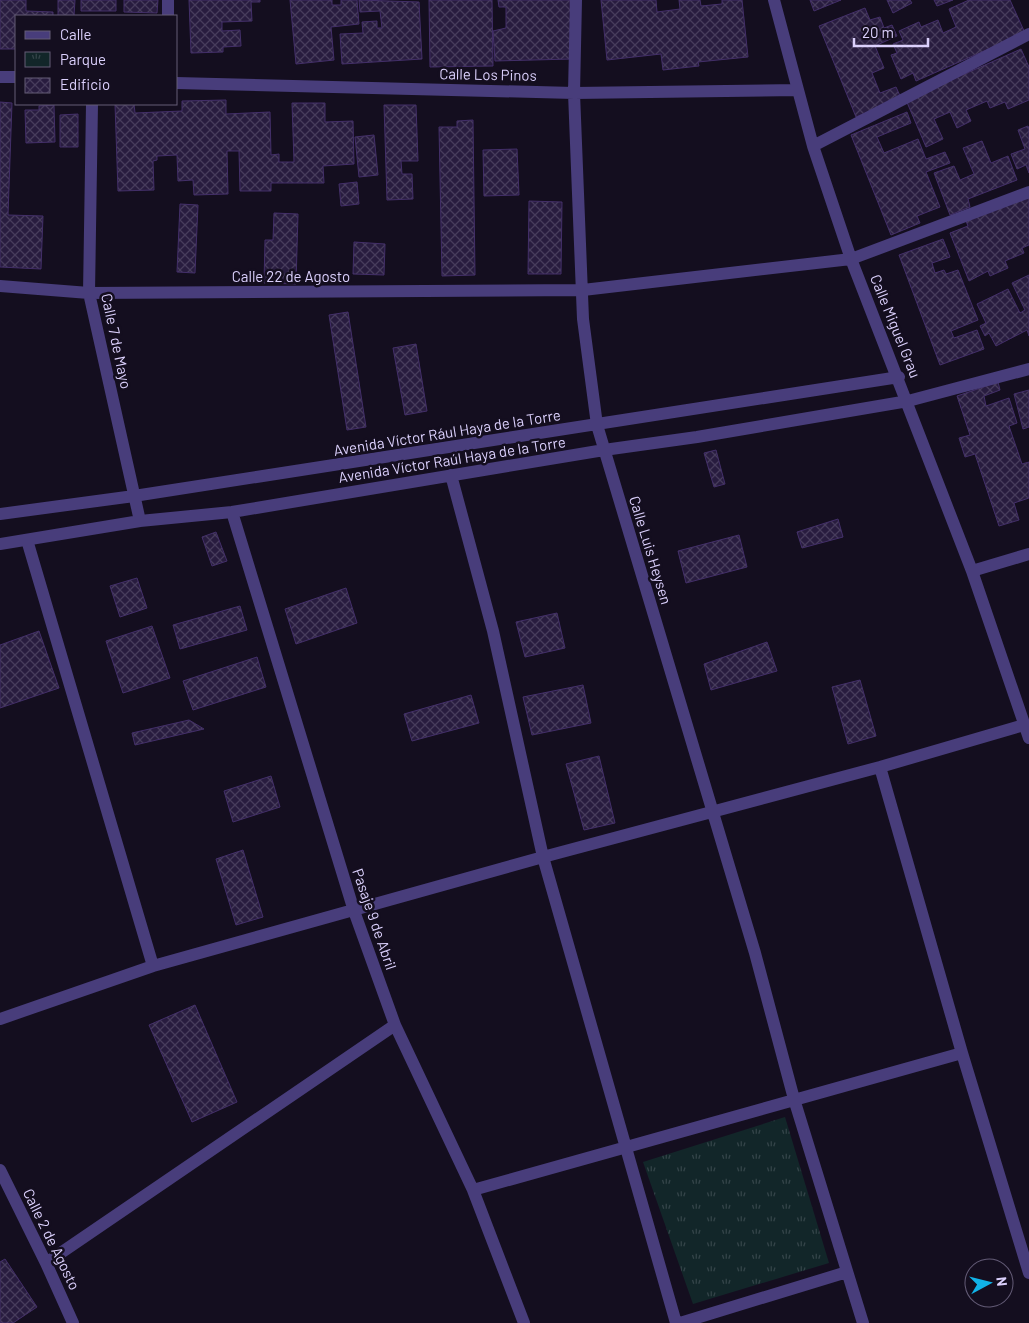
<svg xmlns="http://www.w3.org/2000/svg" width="1029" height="1323" font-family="Barlow,sans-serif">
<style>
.park{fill:url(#park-tufts)}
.building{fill:url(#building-cross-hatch);stroke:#432f69}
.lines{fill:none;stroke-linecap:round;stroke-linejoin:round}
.minor{stroke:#483d7b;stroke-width:12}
.labels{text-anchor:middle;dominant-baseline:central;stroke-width:5;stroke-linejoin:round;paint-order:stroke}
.street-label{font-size:15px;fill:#dbd0fc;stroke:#140e1f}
</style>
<defs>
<pattern id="park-tufts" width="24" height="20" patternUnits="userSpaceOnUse" patternTransform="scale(1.25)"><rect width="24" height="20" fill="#122629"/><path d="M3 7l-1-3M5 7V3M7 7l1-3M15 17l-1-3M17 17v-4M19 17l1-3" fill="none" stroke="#344449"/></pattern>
<pattern id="building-cross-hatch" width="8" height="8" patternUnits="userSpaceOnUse" patternTransform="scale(1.25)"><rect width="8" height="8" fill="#281c3f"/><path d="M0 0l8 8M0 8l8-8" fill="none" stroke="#473c5c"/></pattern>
</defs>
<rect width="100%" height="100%" fill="#140e1f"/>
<path class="park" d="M 785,1117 L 829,1263 L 693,1304 L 643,1162 Z"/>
<path class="building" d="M 0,0 L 26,0 L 26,11 L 53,12 L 53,16 L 16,16 L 16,49 L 0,49 Z
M 58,0 L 75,0 L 74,16 L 58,16 Z
M 81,0 L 116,0 L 116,11 L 81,11 Z
M 124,0 L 158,0 L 157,13 L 124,12 Z
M 189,0 L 260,0 L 260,2 L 251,2 L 252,21 L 222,22 L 222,31 L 240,30 L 241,46 L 223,47 L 223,52 L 191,53 Z
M 290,0 L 332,0 L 332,5 L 341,5 L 341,0 L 357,0 L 359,24 L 331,27 L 334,60 L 296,64 Z
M 359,0 L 419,2 L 422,59 L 342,64 L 340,34 L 363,33 L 362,22 L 377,21 L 377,28 L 382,28 L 380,11 L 360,12 Z
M 429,0 L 492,0 L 493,66 L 430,67 Z
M 498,0 L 570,0 L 572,59 L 495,61 L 493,31 L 506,28 L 506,7 L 499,7 Z
M 601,0 L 656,0 L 657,12 L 680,9 L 679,0 L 700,0 L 701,6 L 722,4 L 722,0 L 742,0 L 748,57 L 698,62 L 699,66 L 663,70 L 661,54 L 607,60 Z
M 810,0 L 841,0 L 814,11 Z
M 887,0 L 910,0 L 912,3 L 893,13 Z
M 934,0 L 953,0 L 937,6 Z
M 969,0 L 1010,0 L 1025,33 L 916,81 L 913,73 L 901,79 L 891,55 L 897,53 L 893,44 L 903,40 L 899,31 L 919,22 L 921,27 L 938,20 L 943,33 L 956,27 L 949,9 Z
M 865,8 L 870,20 L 880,17 L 884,28 L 892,25 L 897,36 L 875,46 L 884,68 L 872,73 L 880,93 L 896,87 L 901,98 L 856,117 L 819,26 Z
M 1021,49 L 1029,67 L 1029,100 L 1008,109 L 1005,102 L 990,108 L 987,101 L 966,110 L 971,121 L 957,128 L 950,112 L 934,119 L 943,139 L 926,147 L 906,100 Z
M 226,100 L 226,114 L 270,112 L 271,155 L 279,154 L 279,162 L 294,162 L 292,103 L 325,103 L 325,122 L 353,121 L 354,164 L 323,166 L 324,183 L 271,183 L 271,191 L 240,191 L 239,151 L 227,151 L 228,194 L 194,195 L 193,180 L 178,181 L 177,155 L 157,156 L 157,160 L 153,161 L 154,190 L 118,191 L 115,104 L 134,104 L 135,113 L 182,111 L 182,101 Z
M 0,102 L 12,103 L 8,215 L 43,216 L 41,269 L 0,267 Z
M 54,105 L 55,142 L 26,143 L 25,110 L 39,110 L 39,106 Z
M 384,105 L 416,105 L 418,161 L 401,161 L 402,174 L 412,174 L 413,199 L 387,200 Z
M 907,112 L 911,123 L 877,137 L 884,153 L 918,139 L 926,159 L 945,152 L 950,163 L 926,172 L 940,207 L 917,216 L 920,223 L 891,235 L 851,135 Z
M 78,114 L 78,147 L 60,147 L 60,115 Z
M 473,120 L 475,275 L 442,276 L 439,127 L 457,127 L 457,121 Z
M 1028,126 L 1029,129 L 1029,173 L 1026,165 L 1017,169 L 1011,154 L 1025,149 L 1018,130 Z
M 374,135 L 378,175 L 359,177 L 355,137 Z
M 982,141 L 991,163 L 1008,156 L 1017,180 L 968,199 L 970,207 L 950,215 L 934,173 L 954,166 L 960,180 L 974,174 L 963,148 Z
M 517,149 L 519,195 L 484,196 L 483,150 Z
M 357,182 L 359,204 L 341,206 L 339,184 Z
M 1029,194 L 1029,245 L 1022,248 L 1024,253 L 1005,261 L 1008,268 L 990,276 L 988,271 L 969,281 L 950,233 L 968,226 L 966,221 Z
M 529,201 L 562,202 L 561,274 L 528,274 Z
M 180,204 L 198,205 L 195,273 L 177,272 Z
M 274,213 L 298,214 L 296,284 L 264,283 L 265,240 L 273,240 Z
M 943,239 L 950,257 L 932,263 L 935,273 L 944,270 L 946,274 L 958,270 L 978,320 L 951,331 L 954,338 L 977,330 L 984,349 L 940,365 L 899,255 Z
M 354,242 L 385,244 L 384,275 L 353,274 Z
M 1029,275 L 1029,336 L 1027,330 L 996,346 L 989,333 L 985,336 L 980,326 L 986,323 L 977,304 L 1008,289 L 1020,313 L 1025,310 L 1012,283 Z
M 348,312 L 366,427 L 347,430 L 329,315 Z
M 416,344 L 427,411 L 405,415 L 393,348 Z
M 998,382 L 1000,390 L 984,396 L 986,406 L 1009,398 L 1017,423 L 1009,426 L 1022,464 L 1029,462 L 1029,498 L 1014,503 L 1019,520 L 999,526 L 975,454 L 965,457 L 959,438 L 970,435 L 957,396 Z
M 1029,390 L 1029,427 L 1023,429 L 1014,394 Z
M 716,450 L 725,484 L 714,487 L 704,453 Z
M 838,519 L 843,537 L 802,548 L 797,532 Z
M 216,532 L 227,561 L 212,566 L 202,537 Z
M 739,535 L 747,567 L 686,583 L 678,551 Z
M 137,578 L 147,608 L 120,617 L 110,586 Z
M 346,588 L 357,623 L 296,644 L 285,609 Z
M 240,606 L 247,630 L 180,649 L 173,625 Z
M 557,613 L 565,648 L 525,657 L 516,622 Z
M 152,626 L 170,678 L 123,693 L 106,641 Z
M 39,631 L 59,688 L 0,708 L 0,645 Z
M 767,642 L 777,671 L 711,690 L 704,664 Z
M 257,657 L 266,687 L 193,710 L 183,681 Z
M 860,680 L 876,736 L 848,744 L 832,687 Z
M 583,685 L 591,723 L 532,735 L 523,697 Z
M 471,695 L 479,723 L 412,741 L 404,714 Z
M 189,720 L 204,729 L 135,745 L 132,733 Z
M 599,756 L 615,823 L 584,830 L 566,764 Z
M 271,776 L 280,807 L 233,822 L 224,791 Z
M 243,850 L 263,917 L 236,925 L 216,859 Z
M 195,1005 L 237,1102 L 192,1122 L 149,1025 Z
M 5,1259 L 37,1307 L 13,1323 L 0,1323 L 0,1262 Z"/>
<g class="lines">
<path class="minor" d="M 576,0 L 574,93 L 583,319 L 597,425 L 755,953 L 794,1099 L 863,1323
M 774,0 L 813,146 L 851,259 L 972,571 L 1029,738
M 168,16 L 168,0
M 0,77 L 16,77
M 176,83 L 574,93 L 798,90
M 92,104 L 89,293 L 140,521
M 813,146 L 1029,34
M 0,286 L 89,293 L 583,290 L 851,259 L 1029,192
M 451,475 L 493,631 L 543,857 L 676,1323
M 232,512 L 354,911 L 395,1025 L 473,1190 L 524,1323
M 0,514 L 134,496 L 899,377
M 27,540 L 153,966
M 0,544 L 140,521 L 232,512 L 604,450 L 697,437 L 908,401 L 1029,369
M 972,571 L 1029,554
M 880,767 L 962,1053 L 1029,1273
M 0,1019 L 153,966 L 543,857 L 880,767 L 1024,725
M 0,1170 L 46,1263 L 73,1323
M 473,1190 L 962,1053
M 46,1263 L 395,1025
M 680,1323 L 847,1272"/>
</g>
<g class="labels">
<g class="street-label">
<text transform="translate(488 74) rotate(1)">Calle Los Pinos</text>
<text x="291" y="276">Calle 22 de Agosto</text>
<text transform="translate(896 326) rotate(68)">Calle Miguel Grau</text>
<text transform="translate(117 341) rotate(78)">Calle 7 de Mayo</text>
<text transform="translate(447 432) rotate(-9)">Avenida Víctor Rául Haya de la Torre</text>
<text transform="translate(452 459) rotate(-9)">Avenida Víctor Raúl Haya de la Torre</text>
<text transform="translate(651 550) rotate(73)">Calle Luis Heysen</text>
<text transform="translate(375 919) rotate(71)">Pasaje 9 de Abril</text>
<text transform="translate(52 1239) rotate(64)">Calle 2 de Agosto</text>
</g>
</g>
<rect x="15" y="15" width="162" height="90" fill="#140e1f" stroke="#645c77"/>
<rect x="25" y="31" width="25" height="8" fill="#483d7b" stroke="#645c77"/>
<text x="60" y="40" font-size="15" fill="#dbd0fc">Calle</text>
<rect x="25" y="52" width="25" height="15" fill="url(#park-tufts)" stroke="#645c77"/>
<text x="60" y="65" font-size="15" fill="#dbd0fc">Parque</text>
<rect x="25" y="78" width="25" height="15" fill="url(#building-cross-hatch)" stroke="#645c77"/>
<text x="60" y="90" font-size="15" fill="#dbd0fc">Edificio</text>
<g transform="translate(989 1283) rotate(83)"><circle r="24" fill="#140e1f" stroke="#645c77"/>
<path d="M0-4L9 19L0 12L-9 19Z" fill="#11b2e7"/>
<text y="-8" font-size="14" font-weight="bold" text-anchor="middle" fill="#dbd0fc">N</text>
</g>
<path d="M854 38v8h74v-8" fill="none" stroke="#dbd0fc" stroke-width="2.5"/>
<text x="862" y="38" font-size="15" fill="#dbd0fc" stroke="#140e1f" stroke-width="4" paint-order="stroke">20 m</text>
</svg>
